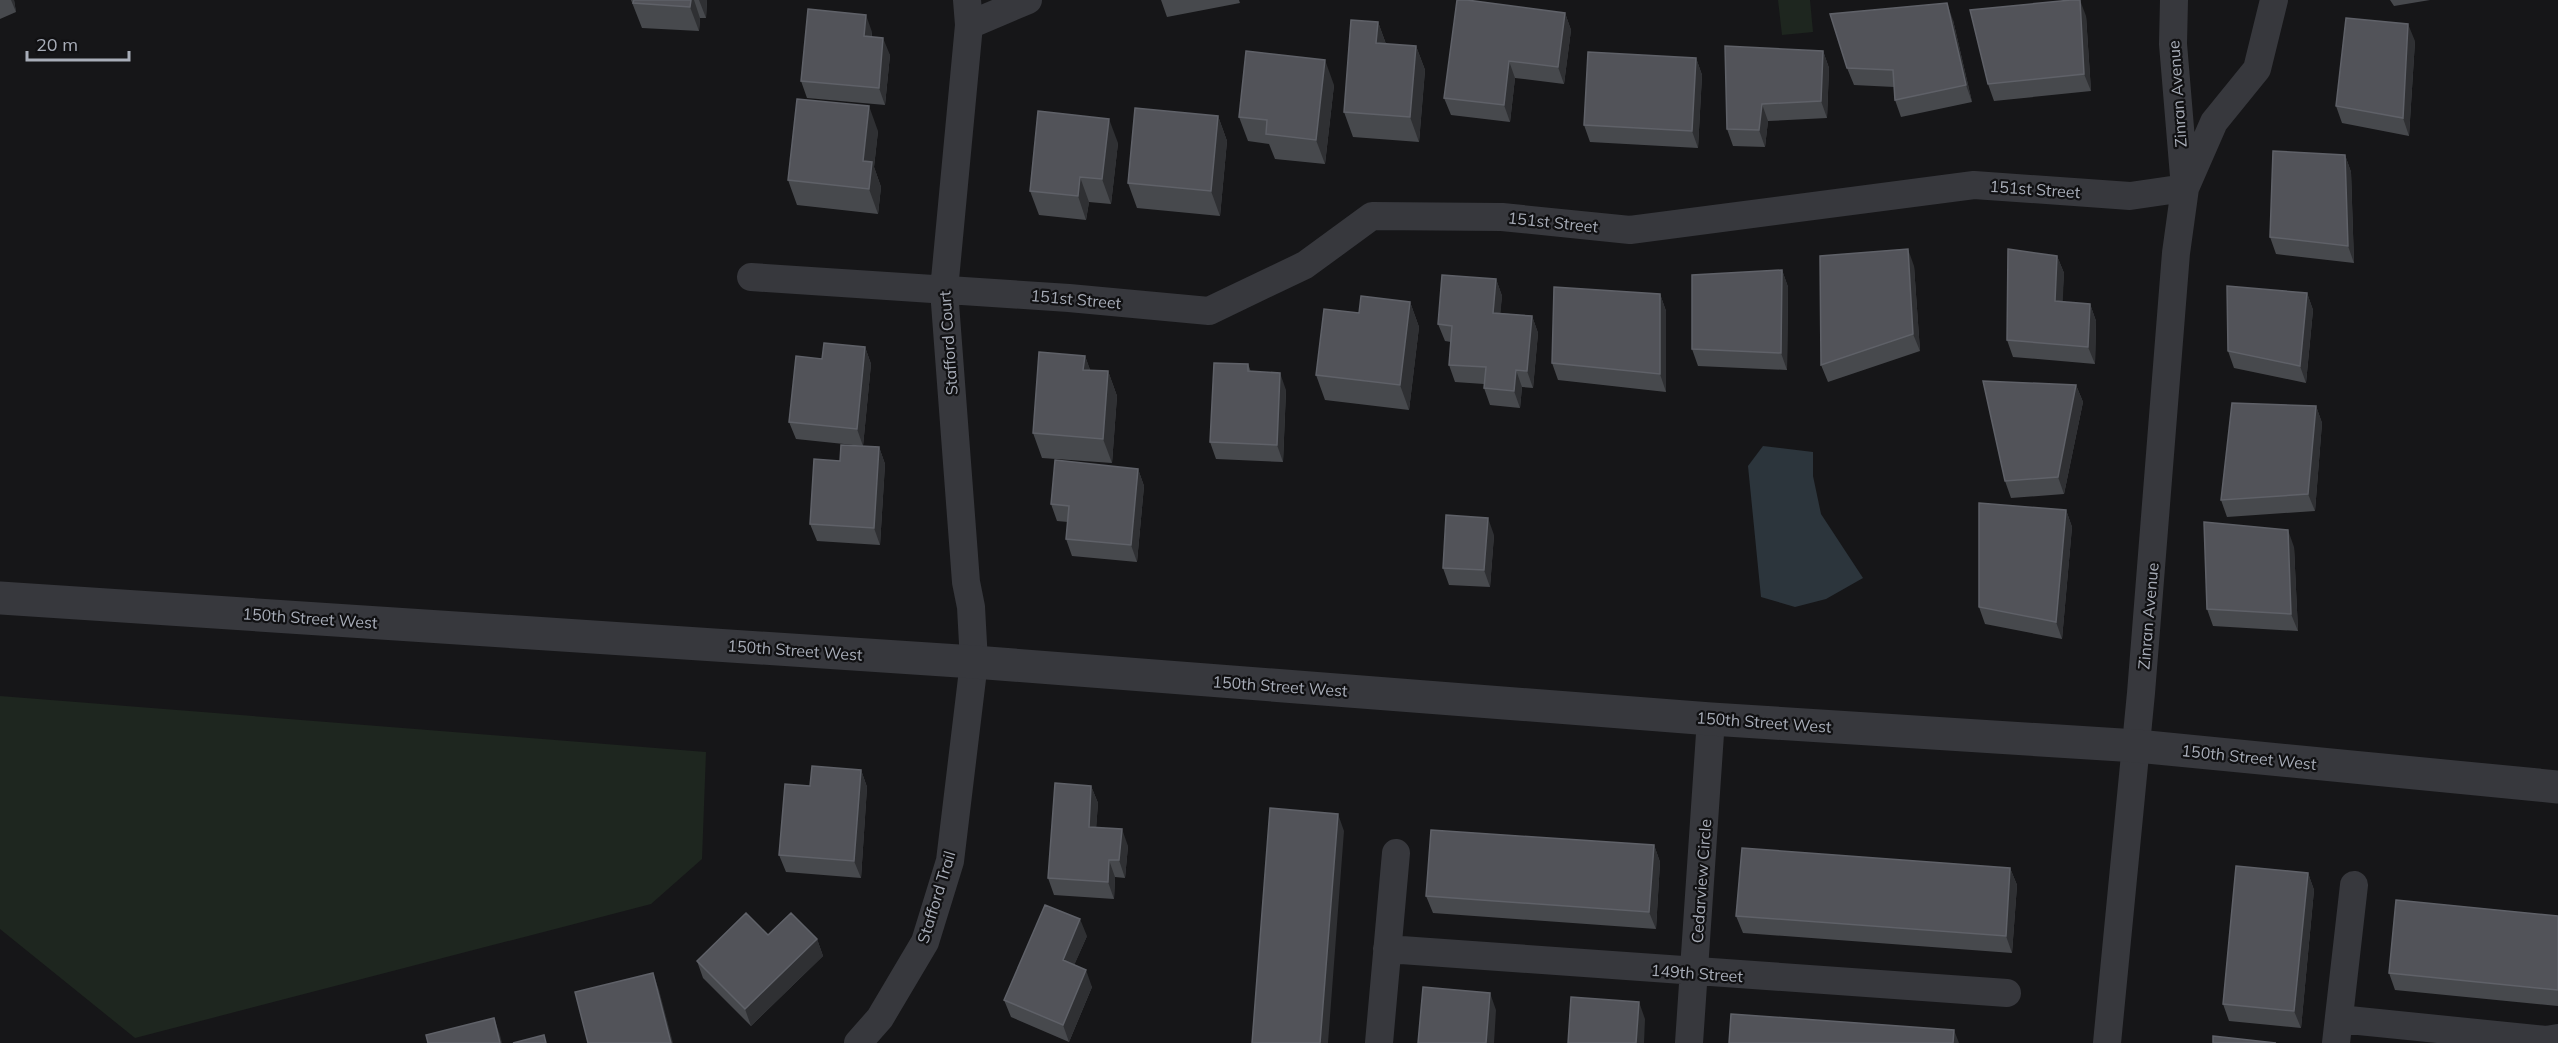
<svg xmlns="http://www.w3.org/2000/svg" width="2558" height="1043" font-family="Mulish,sans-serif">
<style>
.green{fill:#1e261f}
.water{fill:#2c353c}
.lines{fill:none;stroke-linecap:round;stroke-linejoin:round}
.minor{stroke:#37383d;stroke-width:28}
.tertiary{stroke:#37383d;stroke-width:33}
.wall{fill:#47494d}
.shaded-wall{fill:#2f3033}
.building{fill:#525359;stroke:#5f6168;stroke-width:1.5}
.labels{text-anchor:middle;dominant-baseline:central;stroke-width:4.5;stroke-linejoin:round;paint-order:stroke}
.street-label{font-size:16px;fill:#a8adb8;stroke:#111113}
</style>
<rect width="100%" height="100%" fill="#161618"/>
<path class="green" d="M 1778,0 L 1810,0 L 1813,32 L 1782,35 Z
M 0,696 L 706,752 L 702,859 L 651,904 L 135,1038 L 0,929 Z"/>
<path class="water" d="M 1763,446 L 1813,452 L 1813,476 L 1821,514 L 1863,578 L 1826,599 L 1795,607 L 1761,597 L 1748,466 Z"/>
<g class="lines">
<path class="minor" d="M 969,25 L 1028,0
M 2186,186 L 2214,122 L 2257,69 L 2274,0
M 751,277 L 1069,298 L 1209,311 L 1305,265 L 1372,216 L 1502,217 L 1630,230 L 1974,185 L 2130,196 L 2185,188
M 1387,949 L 2007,993
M 2339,1019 L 2546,1040 L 2558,1038
M 858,1043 L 880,1018 L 925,942 L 950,861 L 974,662 L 971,607 L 966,582 L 944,290 L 969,25 L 967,0
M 1379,1043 L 1396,853
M 1689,1043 L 1711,719
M 2107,1043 L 2141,693 L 2176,253 L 2185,188 L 2173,44 L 2174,0
M 2336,1043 L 2354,885"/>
<path class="tertiary" d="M 0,598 L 974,662 L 1711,719 L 2137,746 L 2558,787"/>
</g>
<path class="wall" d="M 0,0 L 14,0 L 16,12 L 0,19 Z
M 631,0 L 707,0 L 706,18 L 700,18 L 699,31 L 642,28 Z
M 1161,0 L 1239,0 L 1240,3 L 1167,17 Z
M 2390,0 L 2430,0 L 2394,6 Z
M 1565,13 L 1571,30 L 1564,84 L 1515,78 L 1510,122 L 1451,115 L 1444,98 Z
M 2086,16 L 2091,91 L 1994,101 L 1988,84 Z
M 1953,20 L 1972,102 L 1901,117 L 1895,100 L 1894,87 L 1854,85 L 1847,68 Z
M 1378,22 L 1386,44 L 1416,46 L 1425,70 L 1419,142 L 1353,137 L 1344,112 Z
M 872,32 L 872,37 L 890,55 L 885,105 L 807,98 L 801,81 Z
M 2415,41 L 2409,136 L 2342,123 L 2336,106 Z
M 1823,51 L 1829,68 L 1827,118 L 1768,121 L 1765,147 L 1733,146 L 1727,129 Z
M 1696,58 L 1702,75 L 1698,148 L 1590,142 L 1584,125 Z
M 1334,85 L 1325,164 L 1275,159 L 1269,144 L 1248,141 L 1239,117 Z
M 1218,116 L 1227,141 L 1220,216 L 1137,208 L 1128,183 Z
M 878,131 L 874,167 L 881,187 L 878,214 L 797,205 L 788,180 Z
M 1118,143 L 1111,204 L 1089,202 L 1086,220 L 1039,215 L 1030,191 Z
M 2345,155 L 2351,172 L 2354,263 L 2276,254 L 2270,237 Z
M 2057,256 L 2064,273 L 2062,302 L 2090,304 L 2096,321 L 2095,364 L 2013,357 L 2007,340 Z
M 1914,266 L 1920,351 L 1828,382 L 1821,365 Z
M 1782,270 L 1788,287 L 1787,370 L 1698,366 L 1692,349 Z
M 1496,279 L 1502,296 L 1500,313 L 1532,316 L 1538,333 L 1533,388 L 1522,387 L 1520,408 L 1490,405 L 1484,388 L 1484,384 L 1455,382 L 1449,365 L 1451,342 L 1445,341 L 1438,324 Z
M 2307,293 L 2313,310 L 2306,383 L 2234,368 L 2228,351 Z
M 1660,294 L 1666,311 L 1666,392 L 1558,380 L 1552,363 Z
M 1410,302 L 1419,327 L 1409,410 L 1325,400 L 1316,375 L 1359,313 Z
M 865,347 L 871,364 L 863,446 L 796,439 L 789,422 L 822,359 Z
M 1085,356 L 1090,370 L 1108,371 L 1117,396 L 1112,463 L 1042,458 L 1033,433 Z
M 1248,364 L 1251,372 L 1286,390 L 1283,462 L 1216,459 L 1210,442 Z
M 2076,385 L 2083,402 L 2064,494 L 2011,498 L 2005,481 Z
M 2316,406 L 2322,423 L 2315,511 L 2227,517 L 2221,500 Z
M 879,447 L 885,464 L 880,545 L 817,541 L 810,524 L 840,461 Z
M 1138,469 L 1144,486 L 1137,562 L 1072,556 L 1066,539 L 1068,522 L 1057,521 L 1051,504 Z
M 2066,510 L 2072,527 L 2062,639 L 1985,624 L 1979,607 Z
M 1494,535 L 1490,587 L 1449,585 L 1443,568 Z
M 2294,547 L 2298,631 L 2213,626 L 2207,609 Z
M 861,770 L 867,787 L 861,878 L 786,872 L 779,855 Z
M 1091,786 L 1098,803 L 1096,828 L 1128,846 L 1125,878 L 1115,877 L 1114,899 L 1054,895 L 1048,878 Z
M 1654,845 L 1660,862 L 1656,929 L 1433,913 L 1426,896 Z
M 2010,868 L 2017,885 L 2012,953 L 1743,933 L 1736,916 Z
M 2308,873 L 2314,890 L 2301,1028 L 2229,1021 L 2223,1004 Z
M 2558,916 L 2558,1006 L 2395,990 L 2389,973 Z
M 768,935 L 817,939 L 823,956 L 751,1026 L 703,978 L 697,961 Z
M 1087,936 L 1074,965 L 1092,987 L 1069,1042 L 1011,1017 L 1004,1000 Z"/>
<path class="shaded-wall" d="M 11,0 L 14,0 L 16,12 Z
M 691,0 L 694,0 L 700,18 L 699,31 L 690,7 Z
M 699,0 L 707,0 L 706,18 Z
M 2080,0 L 2086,16 L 2091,91 L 2084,74 Z
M 1947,3 L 1953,20 L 1972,102 L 1966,85 Z
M 1565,13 L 1571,30 L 1564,84 L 1558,67 Z
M 866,15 L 872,32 L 870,53 L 864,36 Z
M 1378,22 L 1387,47 L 1376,43 Z
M 2408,24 L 2415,41 L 2409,136 L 2403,118 Z
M 883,38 L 890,55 L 885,105 L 879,88 Z
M 1416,46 L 1425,70 L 1419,142 L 1410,117 Z
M 1823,51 L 1829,68 L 1827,118 L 1821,101 Z
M 1696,58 L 1702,75 L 1698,148 L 1692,131 Z
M 1325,60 L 1334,85 L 1325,164 L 1316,140 Z
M 1509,61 L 1515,78 L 1510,122 L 1504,105 Z
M 1762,104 L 1768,121 L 1765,147 L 1759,130 Z
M 869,106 L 878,131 L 874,167 L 881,187 L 878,214 L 869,189 L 863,161 Z
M 1218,116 L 1227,141 L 1220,216 L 1211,191 Z
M 1109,119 L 1118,143 L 1111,204 L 1102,179 Z
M 2345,155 L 2351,172 L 2354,263 L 2348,246 Z
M 1080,177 L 1089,202 L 1086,220 L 1078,196 Z
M 1908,249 L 1914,266 L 1920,351 L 1913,334 Z
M 2057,256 L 2064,273 L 2062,318 L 2055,301 Z
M 1782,270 L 1788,287 L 1787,370 L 1781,353 Z
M 1496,279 L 1502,296 L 1499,330 L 1493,313 Z
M 2307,293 L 2313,310 L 2306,383 L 2300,366 Z
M 1660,294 L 1666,311 L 1666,392 L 1660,374 Z
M 1410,302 L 1419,327 L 1409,410 L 1400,385 Z
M 2090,304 L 2096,321 L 2095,364 L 2088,347 Z
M 1532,316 L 1538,333 L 1533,388 L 1527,371 Z
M 865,347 L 871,364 L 863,446 L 857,429 Z
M 1085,356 L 1094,380 L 1083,370 Z
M 1516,370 L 1522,387 L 1520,408 L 1514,391 Z
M 1108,371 L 1117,396 L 1112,463 L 1103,439 Z
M 1280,373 L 1286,390 L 1283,462 L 1277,445 Z
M 2076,385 L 2083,402 L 2064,494 L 2058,477 Z
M 2316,406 L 2322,423 L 2315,511 L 2308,494 Z
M 879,447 L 885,464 L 880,545 L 874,528 Z
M 1138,469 L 1144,486 L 1137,562 L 1131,545 Z
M 2066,510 L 2072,527 L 2062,639 L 2056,622 Z
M 1488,518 L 1494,535 L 1490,587 L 1484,570 Z
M 2288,530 L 2294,547 L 2298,631 L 2291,614 Z
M 861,770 L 867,787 L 861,878 L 854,861 Z
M 1091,786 L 1098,803 L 1095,844 L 1089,827 Z
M 1338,814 L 1344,831 L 1328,1043 L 1320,1043 Z
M 1122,829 L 1128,846 L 1125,878 L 1119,860 Z
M 1654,845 L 1660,862 L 1656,929 L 1649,912 Z
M 1109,860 L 1115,877 L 1114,899 L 1108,882 Z
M 2010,868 L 2017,885 L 2012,953 L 2006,936 Z
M 2308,873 L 2314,890 L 2301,1028 L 2294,1011 Z
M 1080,919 L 1087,936 L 1069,977 L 1063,960 Z
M 817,939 L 823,956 L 751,1026 L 745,1009 Z
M 1086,970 L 1092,987 L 1069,1042 L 1063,1025 Z
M 653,973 L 659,990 L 673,1043 L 671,1043 Z
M 1490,993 L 1496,1010 L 1494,1043 L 1486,1043 Z
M 1639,1002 L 1645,1019 L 1644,1043 L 1636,1043 Z
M 494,1018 L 500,1035 L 502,1043 L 500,1043 Z
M 1954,1030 L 1959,1043 L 1953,1043 Z"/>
<path class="building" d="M 634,0 L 691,0 L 690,7 L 633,3 Z
M 1457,0 L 1467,0 L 1565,13 L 1558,67 L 1509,61 L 1504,105 L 1444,98 Z
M 2071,0 L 2080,0 L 2084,74 L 1988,84 L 1970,10 Z
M 1947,3 L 1966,85 L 1895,100 L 1893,70 L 1847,68 L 1830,14 Z
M 808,9 L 866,15 L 864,36 L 883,38 L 879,88 L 801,81 Z
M 2346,18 L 2408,24 L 2403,118 L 2336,106 Z
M 1351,20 L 1378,22 L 1376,43 L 1416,46 L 1410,117 L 1344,112 Z
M 1725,46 L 1823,51 L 1821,101 L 1762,104 L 1759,130 L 1727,129 Z
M 1246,51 L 1325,60 L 1316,140 L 1266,134 L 1267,120 L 1239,117 Z
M 1588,52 L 1696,58 L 1692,131 L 1584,125 Z
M 797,99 L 869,106 L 863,161 L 872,162 L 869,189 L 788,180 Z
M 1135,108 L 1218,116 L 1211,191 L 1128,183 Z
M 1038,111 L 1109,119 L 1102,179 L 1080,177 L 1078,196 L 1030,191 Z
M 2273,151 L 2345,155 L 2348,246 L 2270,237 Z
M 1908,249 L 1913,334 L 1821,365 L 1820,256 Z
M 2008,249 L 2057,256 L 2055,301 L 2090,304 L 2088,347 L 2007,340 Z
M 1782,270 L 1781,353 L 1692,349 L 1692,275 Z
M 1442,275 L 1496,279 L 1493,313 L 1532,316 L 1527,371 L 1516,370 L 1514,391 L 1484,388 L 1486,367 L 1449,365 L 1452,326 L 1438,324 Z
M 2227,286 L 2307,293 L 2300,366 L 2228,351 Z
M 1554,287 L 1660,294 L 1660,374 L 1552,363 Z
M 1361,296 L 1410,302 L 1400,385 L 1316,375 L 1324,309 L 1359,313 Z
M 824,343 L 865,347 L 857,429 L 789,422 L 796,356 L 822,359 Z
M 1039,352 L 1085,356 L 1083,370 L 1108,371 L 1103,439 L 1033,433 Z
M 1214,363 L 1248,364 L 1248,371 L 1280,373 L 1277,445 L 1210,442 Z
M 1983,381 L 2076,385 L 2058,477 L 2005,481 Z
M 2232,403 L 2316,406 L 2308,494 L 2221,500 Z
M 841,445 L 879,447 L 874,528 L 810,524 L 814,459 L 840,461 Z
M 1055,460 L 1138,469 L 1131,545 L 1066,539 L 1069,506 L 1051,504 Z
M 1979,503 L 2066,510 L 2056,622 L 1979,607 Z
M 1446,515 L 1488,518 L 1484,570 L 1443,568 Z
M 2204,522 L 2288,530 L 2291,614 L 2207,609 Z
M 812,766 L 861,770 L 854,861 L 779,855 L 785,784 L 810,786 Z
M 1055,783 L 1091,786 L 1089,827 L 1122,829 L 1119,860 L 1109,860 L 1108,882 L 1048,878 Z
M 1270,808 L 1338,814 L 1320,1043 L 1252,1043 Z
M 1431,830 L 1654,845 L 1649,912 L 1426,896 Z
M 1742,848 L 2010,868 L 2006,936 L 1736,916 Z
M 2236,866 L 2308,873 L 2294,1011 L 2223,1004 Z
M 2396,900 L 2558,916 L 2558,990 L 2389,973 Z
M 1045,905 L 1080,919 L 1063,960 L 1086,970 L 1063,1025 L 1004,1000 Z
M 746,913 L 768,935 L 791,913 L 817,939 L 745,1009 L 697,961 Z
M 653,973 L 671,1043 L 588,1043 L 575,992 Z
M 1423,987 L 1490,993 L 1486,1043 L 1418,1043 Z
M 1571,997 L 1639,1002 L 1636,1043 L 1568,1043 Z
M 1731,1014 L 1954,1030 L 1953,1043 L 1729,1043 Z
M 494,1018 L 500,1043 L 428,1043 L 426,1035 Z
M 544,1035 L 546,1043 L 513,1043 Z
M 2213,1036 L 2276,1043 L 2213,1043 Z"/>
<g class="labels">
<g class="street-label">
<text transform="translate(2177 94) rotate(-94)">Zinran Avenue</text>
<text transform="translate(2035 189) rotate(4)">151st Street</text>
<text transform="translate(1553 222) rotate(6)">151st Street</text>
<text transform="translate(1076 299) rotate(5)">151st Street</text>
<text transform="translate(948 343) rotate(-94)">Stafford Court</text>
<text transform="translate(2148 616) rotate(-85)">Zinran Avenue</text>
<text transform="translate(310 618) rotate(4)">150th Street West</text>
<text transform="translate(795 650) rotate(4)">150th Street West</text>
<text transform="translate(1280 686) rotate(4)">150th Street West</text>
<text transform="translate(1764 722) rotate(4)">150th Street West</text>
<text transform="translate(2249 757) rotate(6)">150th Street West</text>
<text transform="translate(1701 881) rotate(-86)">Cedarview Circle</text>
<text transform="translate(936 897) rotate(-73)">Stafford Trail</text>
<text transform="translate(1697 973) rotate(4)">149th Street</text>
</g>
</g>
<path d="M27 51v9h102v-9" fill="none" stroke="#a8adb8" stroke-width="3"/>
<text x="36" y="51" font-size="18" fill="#a8adb8" stroke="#111113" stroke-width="4.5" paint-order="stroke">20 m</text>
</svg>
